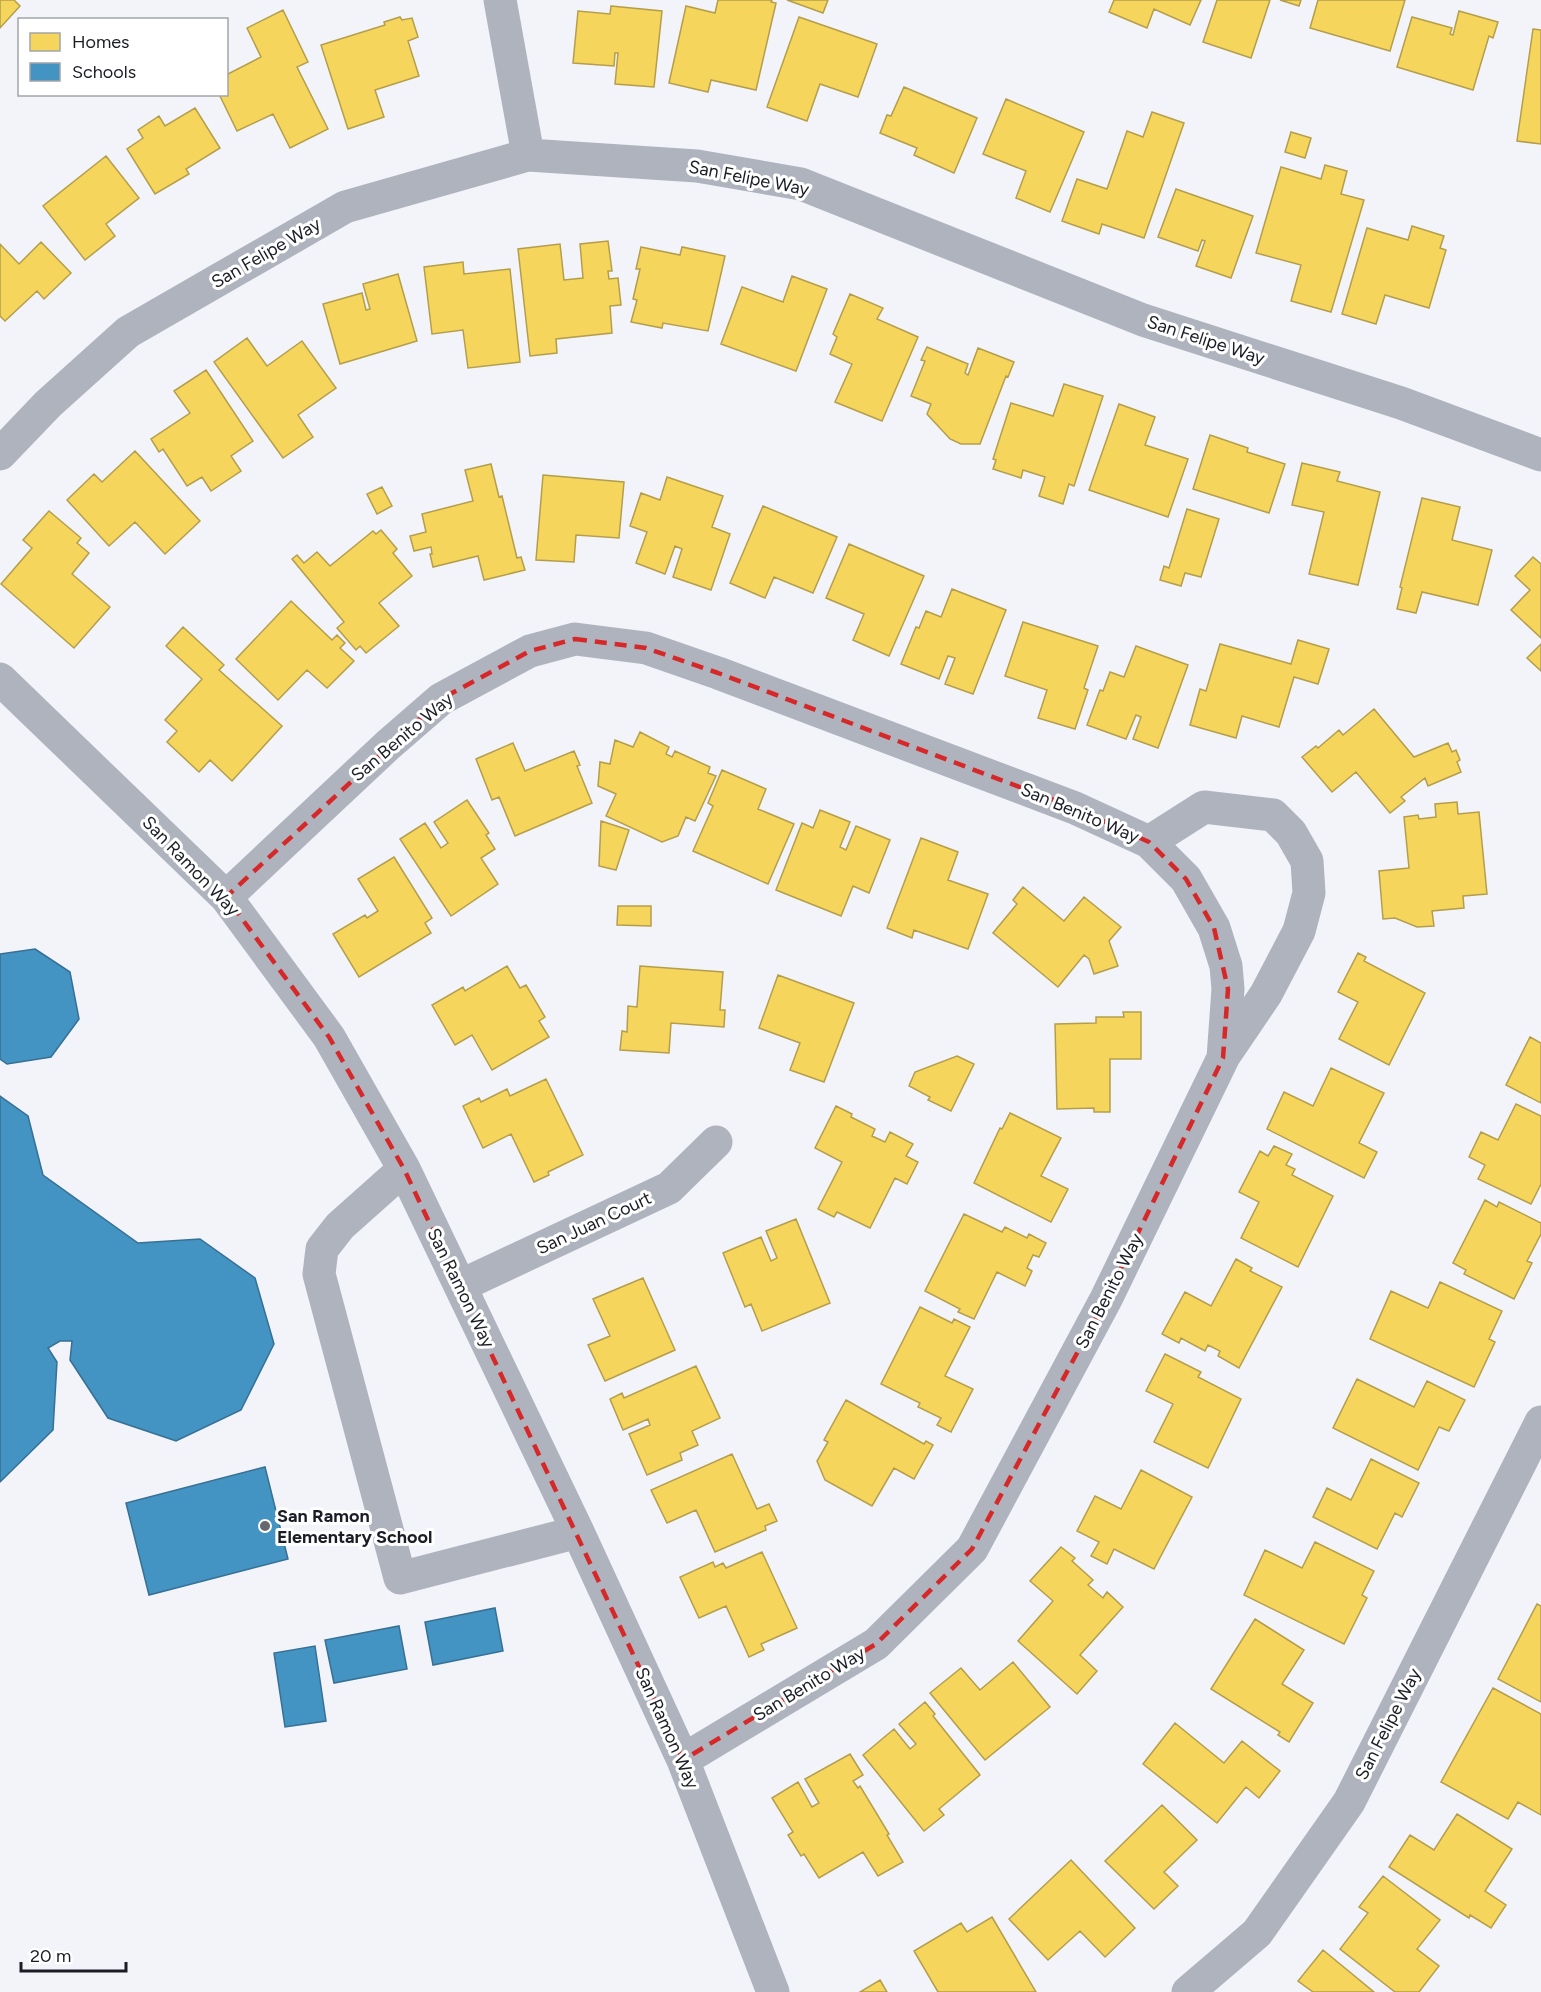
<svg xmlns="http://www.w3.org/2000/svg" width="1541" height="1992" font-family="Figtree,sans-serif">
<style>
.homes{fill:#f6d55c;stroke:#b49e4c;stroke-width:1.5}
.schools{fill:#4393c3;stroke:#377094;stroke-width:1.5}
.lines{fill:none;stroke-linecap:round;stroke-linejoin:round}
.minor{stroke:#afb3be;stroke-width:33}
.marked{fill:none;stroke:#d62828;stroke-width:4.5;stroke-dasharray:12 8;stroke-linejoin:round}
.poi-dot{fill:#66686f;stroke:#fff;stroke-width:2}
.labels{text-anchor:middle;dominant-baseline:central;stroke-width:6;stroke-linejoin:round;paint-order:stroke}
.street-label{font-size:18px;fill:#1a1d25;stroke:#fff}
.poi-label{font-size:18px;font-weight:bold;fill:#1a1d25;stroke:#fff;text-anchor:start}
</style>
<rect width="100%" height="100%" fill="#f2f4f9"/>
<path class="homes" d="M 0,0 L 14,0 L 20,6 L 0,28 Z
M 718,0 L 772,0 L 771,2 L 776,3 L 756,90 L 711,80 L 708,92 L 669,83 L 686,6 L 715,13 Z
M 787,0 L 828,0 L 823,13 Z
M 1114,0 L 1201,0 L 1190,25 L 1154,9 L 1147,28 L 1109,12 Z
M 1217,0 L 1270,0 L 1251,58 L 1203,42 Z
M 1280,0 L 1301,0 L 1299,6 Z
M 1318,0 L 1405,0 L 1390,51 L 1310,28 Z
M 611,6 L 662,11 L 654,87 L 615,84 L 618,53 L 615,53 L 614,66 L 573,63 L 578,11 L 610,14 Z
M 283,10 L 308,62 L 297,67 L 328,129 L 290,148 L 273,114 L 237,131 L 219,94 L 226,94 L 226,75 L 261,57 L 247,28 Z
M 1459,11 L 1498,22 L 1493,38 L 1489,36 L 1473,90 L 1397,67 L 1412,17 L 1452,28 L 1450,34 L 1453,35 Z
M 400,17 L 402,20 L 412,18 L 418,37 L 408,41 L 419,76 L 375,90 L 384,117 L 348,129 L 321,45 L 385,25 L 384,22 Z
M 799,17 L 877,44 L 858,97 L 820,84 L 807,121 L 767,107 Z
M 1533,29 L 1541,30 L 1541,144 L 1517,141 Z
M 904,87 L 977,118 L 954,173 L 914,155 L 917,148 L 880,133 L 887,115 L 891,116 Z
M 1006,99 L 1084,132 L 1050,212 L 1016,198 L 1026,171 L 983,154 Z
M 195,108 L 220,148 L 186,169 L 189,174 L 155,194 L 127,149 L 143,138 L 138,130 L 159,116 L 165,126 Z
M 1152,112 L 1184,123 L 1144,238 L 1102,224 L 1099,234 L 1062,221 L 1077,179 L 1107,189 L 1127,131 L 1143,137 Z
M 1291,132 L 1311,138 L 1305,158 L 1285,152 Z
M 106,156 L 139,198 L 106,224 L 115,236 L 85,260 L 43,206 Z
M 1325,165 L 1347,171 L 1341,194 L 1364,200 L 1331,312 L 1291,301 L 1301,265 L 1256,253 L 1281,167 L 1321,179 Z
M 1176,189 L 1253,216 L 1231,278 L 1196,266 L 1205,241 L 1202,240 L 1198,251 L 1158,237 Z
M 1412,226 L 1444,236 L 1440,248 L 1446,250 L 1429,308 L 1385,295 L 1376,324 L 1342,314 L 1367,228 L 1408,240 Z
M 608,241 L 612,271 L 608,271 L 609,279 L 618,278 L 621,305 L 610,306 L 612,333 L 556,339 L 557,353 L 530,356 L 518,249 L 560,244 L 564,280 L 583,278 L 580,244 Z
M 41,242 L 71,273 L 44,299 L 37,291 L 5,321 L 0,316 L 0,244 L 19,264 Z
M 641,247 L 680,255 L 682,247 L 725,256 L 708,331 L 663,323 L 662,328 L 631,322 L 637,300 L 633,299 L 640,269 L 636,269 Z
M 463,262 L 464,274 L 510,269 L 520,362 L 468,368 L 463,330 L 432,334 L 424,267 Z
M 398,274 L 417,341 L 340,364 L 323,304 L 362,293 L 366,310 L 370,309 L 363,284 Z
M 792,276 L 827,289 L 796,371 L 721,344 L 742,287 L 783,302 Z
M 850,294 L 883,308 L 877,319 L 918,337 L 882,421 L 835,402 L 852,364 L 830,354 L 837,337 L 833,334 Z
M 247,338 L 267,366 L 302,341 L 336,388 L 298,415 L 313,437 L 283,458 L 214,362 Z
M 927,347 L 968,364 L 965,373 L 968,375 L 978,348 L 1014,362 L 1008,377 L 1006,376 L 980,444 L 961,444 L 950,439 L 927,414 L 931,404 L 911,396 L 925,361 L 921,360 Z
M 206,370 L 253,441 L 231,456 L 241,471 L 211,491 L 202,477 L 187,486 L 163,449 L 159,452 L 151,439 L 190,413 L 174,391 Z
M 1064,384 L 1103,396 L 1074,486 L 1069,484 L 1063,504 L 1039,496 L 1045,477 L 1023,470 L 1021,478 L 993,469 L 996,460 L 993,459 L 1011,403 L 1053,416 Z
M 1119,404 L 1155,417 L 1145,445 L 1188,459 L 1168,517 L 1089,490 Z
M 1210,435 L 1248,448 L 1247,452 L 1285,464 L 1269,513 L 1193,489 Z
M 135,451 L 200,521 L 165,554 L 135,522 L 109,546 L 67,500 L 94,474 L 102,482 Z
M 1302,463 L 1340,472 L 1337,481 L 1380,492 L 1358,585 L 1309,574 L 1324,512 L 1292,505 Z
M 491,464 L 499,497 L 502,496 L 517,558 L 521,557 L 525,570 L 484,580 L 478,556 L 433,567 L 430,554 L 432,554 L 431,547 L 414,551 L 410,536 L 426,532 L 422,514 L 473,501 L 465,470 Z
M 543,475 L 624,482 L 619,538 L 576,535 L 574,562 L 536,560 Z
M 667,477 L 723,496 L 712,527 L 730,534 L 711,590 L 673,577 L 682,549 L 675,546 L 665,574 L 636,563 L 647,532 L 630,526 L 641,493 L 660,500 Z
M 382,487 L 392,506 L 377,514 L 367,494 Z
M 1422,498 L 1460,507 L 1452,540 L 1492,550 L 1478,605 L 1422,592 L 1416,613 L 1397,609 L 1402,588 L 1400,587 Z
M 763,506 L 837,537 L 813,593 L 774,577 L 765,598 L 730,583 Z
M 1187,509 L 1219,519 L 1201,577 L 1185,573 L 1181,586 L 1160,580 L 1164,566 L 1169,568 Z
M 49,511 L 81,538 L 77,543 L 89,553 L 72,574 L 110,607 L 74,648 L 1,584 L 32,548 L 23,540 Z
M 381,530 L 397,549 L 393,553 L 412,576 L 379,603 L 399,626 L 366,653 L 360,646 L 356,650 L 337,628 L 344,622 L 292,559 L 297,555 L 304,563 L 317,552 L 330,566 L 373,531 L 376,534 Z
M 849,544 L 924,576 L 889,656 L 853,640 L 864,614 L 826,598 Z
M 1533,557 L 1541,564 L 1541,638 L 1511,610 L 1530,590 L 1515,576 Z
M 952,589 L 1006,610 L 973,694 L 945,684 L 955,658 L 948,656 L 939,679 L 901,664 L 916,627 L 919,628 L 926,611 L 941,617 Z
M 291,601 L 332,640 L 337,635 L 345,643 L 340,648 L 354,661 L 327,688 L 307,670 L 278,700 L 236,659 Z
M 1023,622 L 1098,646 L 1084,688 L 1088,690 L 1075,729 L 1038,718 L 1047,690 L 1005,676 Z
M 183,627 L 224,665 L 219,670 L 282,726 L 232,781 L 210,760 L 199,772 L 167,742 L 177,731 L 165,720 L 202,679 L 166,646 Z
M 1298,640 L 1329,649 L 1318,684 L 1294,677 L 1279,727 L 1242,716 L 1236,738 L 1190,725 L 1200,689 L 1206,691 L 1220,644 L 1291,664 Z
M 1541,644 L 1541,671 L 1527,658 Z
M 1136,646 L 1188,665 L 1158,748 L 1133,739 L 1141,717 L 1136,715 L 1126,739 L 1087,725 L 1100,690 L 1103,691 L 1110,672 L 1124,677 Z
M 1374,709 L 1414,757 L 1448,743 L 1452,752 L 1456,750 L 1460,760 L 1457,762 L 1461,772 L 1428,786 L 1425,778 L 1401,797 L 1405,801 L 1390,813 L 1356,772 L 1332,792 L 1302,757 L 1316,746 L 1318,748 L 1339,730 L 1343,735 Z
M 640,732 L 669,747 L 666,754 L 672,757 L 675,751 L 710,767 L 708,773 L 716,776 L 695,821 L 686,817 L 678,836 L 662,842 L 606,816 L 616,794 L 598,786 L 600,762 L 610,764 L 615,740 L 633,747 Z
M 513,743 L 525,771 L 574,751 L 580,765 L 577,766 L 592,803 L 515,836 L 499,797 L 492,800 L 476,759 Z
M 722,770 L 766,789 L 758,809 L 794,824 L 768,884 L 693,851 L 713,806 L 708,803 Z
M 467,800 L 489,833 L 486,835 L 495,849 L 481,858 L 498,884 L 451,916 L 400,839 L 425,823 L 441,848 L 448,843 L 434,822 Z
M 1457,802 L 1458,814 L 1479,812 L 1487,894 L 1463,896 L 1464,908 L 1432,911 L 1434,926 L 1417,927 L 1395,918 L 1383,919 L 1379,871 L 1409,868 L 1404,817 L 1418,815 L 1419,819 L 1436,817 L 1435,804 Z
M 820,810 L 850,822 L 840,847 L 846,850 L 856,826 L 890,840 L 869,893 L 853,886 L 841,916 L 776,890 L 802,823 L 813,828 Z
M 601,821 L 629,830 L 616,870 L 599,866 Z
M 921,838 L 958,852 L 948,880 L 988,894 L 968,949 L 914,930 L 912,938 L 887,928 Z
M 394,857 L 432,918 L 425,923 L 431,933 L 359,977 L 333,934 L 365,915 L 367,918 L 378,911 L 358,879 Z
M 1023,887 L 1064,921 L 1084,897 L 1121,927 L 1109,941 L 1118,966 L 1094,974 L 1089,959 L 1084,955 L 1058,987 L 993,933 L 1017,904 L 1013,900 Z
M 618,906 L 651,906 L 651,926 L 617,925 Z
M 1358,953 L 1366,957 L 1364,961 L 1425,993 L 1389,1065 L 1339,1039 L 1358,1002 L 1338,992 Z
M 507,966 L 520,988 L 526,985 L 545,1017 L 539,1021 L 549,1037 L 492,1070 L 472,1035 L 455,1045 L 432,1005 L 463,987 L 465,991 Z
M 640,966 L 723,972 L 720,1010 L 725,1010 L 724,1027 L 671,1023 L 669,1053 L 620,1050 L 622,1031 L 627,1032 L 628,1006 L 637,1007 Z
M 778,975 L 854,1003 L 824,1082 L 790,1070 L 800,1043 L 759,1028 Z
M 1123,1012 L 1141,1012 L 1141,1059 L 1110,1059 L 1110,1112 L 1094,1112 L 1094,1108 L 1057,1109 L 1055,1024 L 1096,1023 L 1096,1017 L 1124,1017 Z
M 1530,1037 L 1541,1043 L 1541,1103 L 1506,1085 Z
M 957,1056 L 974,1064 L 951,1111 L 928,1100 L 930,1097 L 909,1086 L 915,1072 Z
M 1331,1068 L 1384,1093 L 1359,1143 L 1377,1152 L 1364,1178 L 1267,1129 L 1284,1092 L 1313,1106 Z
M 546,1079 L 583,1155 L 548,1172 L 549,1175 L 534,1182 L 511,1134 L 483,1148 L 463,1106 L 479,1098 L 481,1102 L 507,1089 L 510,1096 Z
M 1516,1104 L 1541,1116 L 1541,1184 L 1531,1204 L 1478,1179 L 1485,1165 L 1469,1157 L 1481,1132 L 1498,1140 Z
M 836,1106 L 852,1114 L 851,1117 L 875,1129 L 872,1136 L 885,1142 L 890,1132 L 913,1144 L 906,1156 L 918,1162 L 907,1184 L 895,1178 L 870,1228 L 837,1212 L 834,1217 L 818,1209 L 842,1162 L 815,1148 Z
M 1010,1113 L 1061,1138 L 1041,1176 L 1068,1189 L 1051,1222 L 974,1183 L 1000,1128 L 1002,1129 Z
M 1274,1146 L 1292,1154 L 1286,1165 L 1295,1169 L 1292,1175 L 1333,1196 L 1298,1267 L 1241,1238 L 1259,1202 L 1239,1192 L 1260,1151 L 1268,1156 Z
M 1485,1200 L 1497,1207 L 1499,1202 L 1541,1223 L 1541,1234 L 1527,1261 L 1532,1263 L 1514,1299 L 1464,1274 L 1466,1270 L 1453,1263 Z
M 964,1214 L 1002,1232 L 1005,1227 L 1027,1238 L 1029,1234 L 1046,1243 L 1039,1257 L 1033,1255 L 1027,1268 L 1032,1271 L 1025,1286 L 997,1272 L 974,1319 L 958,1312 L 960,1309 L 925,1291 Z
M 796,1219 L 830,1303 L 762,1331 L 751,1304 L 745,1307 L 723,1253 L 761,1237 L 771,1261 L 777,1258 L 766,1231 Z
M 1236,1259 L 1252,1268 L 1250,1271 L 1282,1287 L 1239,1368 L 1218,1356 L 1220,1351 L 1208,1345 L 1205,1351 L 1181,1338 L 1179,1343 L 1162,1334 L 1185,1292 L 1211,1306 Z
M 643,1278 L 675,1350 L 605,1381 L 588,1345 L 610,1336 L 593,1299 Z
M 1440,1282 L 1502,1311 L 1489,1339 L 1495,1342 L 1474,1387 L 1370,1339 L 1391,1291 L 1428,1308 Z
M 920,1307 L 952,1323 L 954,1319 L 970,1327 L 945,1376 L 973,1389 L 951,1432 L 937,1425 L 941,1418 L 918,1407 L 920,1403 L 881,1384 Z
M 1165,1354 L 1201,1372 L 1198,1377 L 1241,1399 L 1208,1468 L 1154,1442 L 1173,1404 L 1146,1391 Z
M 696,1366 L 720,1418 L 692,1431 L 698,1445 L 680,1453 L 682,1460 L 647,1475 L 629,1434 L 650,1425 L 648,1419 L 623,1430 L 610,1399 L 622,1393 L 624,1398 Z
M 1357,1379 L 1414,1407 L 1427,1381 L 1465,1400 L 1449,1431 L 1439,1427 L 1418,1470 L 1333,1428 Z
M 846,1400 L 924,1444 L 926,1441 L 933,1445 L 914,1479 L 894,1468 L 872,1506 L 825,1480 L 817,1461 L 828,1442 L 824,1440 Z
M 732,1454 L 757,1509 L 769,1504 L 777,1521 L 765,1526 L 766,1530 L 715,1552 L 696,1510 L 667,1523 L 651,1490 Z
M 1371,1459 L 1419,1483 L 1402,1517 L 1395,1513 L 1377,1549 L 1313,1517 L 1327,1488 L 1351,1500 Z
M 1141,1470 L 1192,1497 L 1154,1569 L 1114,1549 L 1107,1564 L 1091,1556 L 1099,1542 L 1077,1531 L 1095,1496 L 1121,1509 Z
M 1315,1542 L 1374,1571 L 1362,1595 L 1367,1598 L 1344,1644 L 1244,1595 L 1265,1550 L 1302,1568 Z
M 1061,1547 L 1075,1558 L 1072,1561 L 1093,1580 L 1088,1585 L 1103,1598 L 1107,1592 L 1123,1607 L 1080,1655 L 1097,1671 L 1077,1694 L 1018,1641 L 1053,1601 L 1030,1581 Z
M 762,1552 L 797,1628 L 761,1644 L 764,1650 L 749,1657 L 726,1606 L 699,1618 L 680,1577 L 713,1562 L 715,1567 L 723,1563 L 726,1568 Z
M 1537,1604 L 1541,1606 L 1541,1702 L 1498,1679 Z
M 1255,1619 L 1304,1650 L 1282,1684 L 1313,1703 L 1289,1742 L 1278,1735 L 1280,1732 L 1211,1689 Z
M 1013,1662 L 1050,1707 L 985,1760 L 930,1693 L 961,1668 L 980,1690 Z
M 1493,1688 L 1541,1714 L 1541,1815 L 1518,1802 L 1508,1819 L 1441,1782 Z
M 925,1702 L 935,1714 L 933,1716 L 980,1775 L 939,1809 L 944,1815 L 924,1831 L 863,1755 L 894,1729 L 910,1749 L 916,1744 L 899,1724 Z
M 1175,1723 L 1224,1763 L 1242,1741 L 1280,1771 L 1259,1798 L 1246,1787 L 1217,1823 L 1143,1764 Z
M 850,1754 L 863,1775 L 853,1781 L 858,1788 L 860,1786 L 889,1834 L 887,1835 L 903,1862 L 878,1876 L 863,1852 L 819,1878 L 804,1854 L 801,1856 L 788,1835 L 793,1832 L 772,1798 L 798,1782 L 812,1807 L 819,1803 L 805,1779 Z
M 1162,1805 L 1197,1840 L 1164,1872 L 1178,1886 L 1154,1909 L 1105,1861 Z
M 1457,1814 L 1512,1849 L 1485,1891 L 1506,1905 L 1491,1928 L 1470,1915 L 1469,1918 L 1389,1867 L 1410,1835 L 1434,1850 Z
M 1071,1860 L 1135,1928 L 1105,1957 L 1080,1931 L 1048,1960 L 1009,1919 Z
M 1383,1876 L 1440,1920 L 1417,1949 L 1439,1966 L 1419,1992 L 1395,1992 L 1340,1949 L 1368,1913 L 1359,1907 Z
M 992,1917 L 1036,1992 L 938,1992 L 914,1951 L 961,1923 L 967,1932 Z
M 1323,1950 L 1374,1992 L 1313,1992 L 1298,1981 Z
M 880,1980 L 887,1992 L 860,1992 Z"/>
<path class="schools" d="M 35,949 L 70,972 L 79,1019 L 51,1057 L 7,1064 L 0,1059 L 0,954 Z
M 0,1096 L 28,1116 L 43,1175 L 138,1243 L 200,1239 L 255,1278 L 274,1344 L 241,1410 L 176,1441 L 108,1418 L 70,1360 L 72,1341 L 60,1341 L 48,1348 L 57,1362 L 53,1430 L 0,1482 Z
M 265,1467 L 288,1559 L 149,1595 L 126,1503 Z
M 495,1608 L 503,1651 L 433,1665 L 425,1622 Z
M 399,1626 L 407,1669 L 334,1683 L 325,1640 Z
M 315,1646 L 326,1721 L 285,1727 L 274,1653 Z"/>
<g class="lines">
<path class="minor" d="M 500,0 L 528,155
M 0,454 L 48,404 L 128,332 L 345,207 L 528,155 L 697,166 L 801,184 L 1143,320 L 1401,403 L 1541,455
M 0,679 L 226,897 L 329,1037 L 404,1169 L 578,1532 L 683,1760 L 773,1992
M 1149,842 L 1204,807 L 1273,815 L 1291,833 L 1307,861 L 1309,893 L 1299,931 L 1266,994 L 1224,1056
M 226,897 L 388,745 L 441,699 L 530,651 L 575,639 L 646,648 L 718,673 L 1075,808 L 1149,842 L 1186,879 L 1214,928 L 1226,966 L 1228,989 L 1223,1058 L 1106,1299 L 972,1549 L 876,1644 L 683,1760
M 404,1169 L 340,1226 L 322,1249 L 319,1274 L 400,1578 L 578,1532
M 460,1286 L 669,1188 L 716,1142
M 1188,1992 L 1257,1933 L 1349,1802 L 1541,1422"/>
</g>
<path class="marked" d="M 575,639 L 646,648 L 718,673 L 1075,808 L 1149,842 L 1186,879 L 1214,928 L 1228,989 L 1223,1058 L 1106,1299 L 972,1549 L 876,1644 L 683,1760 L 404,1169 L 329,1037 L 226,897 L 441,699 L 530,651 Z"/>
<circle class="poi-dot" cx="265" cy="1526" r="6"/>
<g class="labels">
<g class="street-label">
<text transform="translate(749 178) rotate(11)">San Felipe Way</text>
<text transform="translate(266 253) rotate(-30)">San Felipe Way</text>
<text transform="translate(1206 340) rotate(18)">San Felipe Way</text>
<text transform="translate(402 737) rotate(-40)">San Benito Way</text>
<text transform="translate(1080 813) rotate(23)">San Benito Way</text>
<text transform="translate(191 866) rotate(46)">San Ramon Way</text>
<text transform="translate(594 1223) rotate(-25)">San Juan Court</text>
<text transform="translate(461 1288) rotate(64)">San Ramon Way</text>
<text transform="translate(1109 1291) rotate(-63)">San Benito Way</text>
<text transform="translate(809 1684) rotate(-31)">San Benito Way</text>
<text transform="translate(1388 1724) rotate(-63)">San Felipe Way</text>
<text transform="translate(667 1728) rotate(66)">San Ramon Way</text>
</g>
<g class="poi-label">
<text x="277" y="1516">San Ramon<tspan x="277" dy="21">Elementary School</tspan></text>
</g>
</g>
<rect x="18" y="18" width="210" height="78" fill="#ffffff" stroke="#a3a5a8" stroke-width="1.5"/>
<rect x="30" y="33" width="30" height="18" fill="#f6d55c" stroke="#a3a5a8" stroke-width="1.5"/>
<text x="72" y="48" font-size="18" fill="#1a1d25">Homes</text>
<rect x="30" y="63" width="30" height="18" fill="#4393c3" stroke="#a3a5a8" stroke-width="1.5"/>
<text x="72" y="78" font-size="18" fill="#1a1d25">Schools</text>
<path d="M21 1962v9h105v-9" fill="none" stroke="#1a1d25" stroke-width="3"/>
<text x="30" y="1962" font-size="18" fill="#1a1d25" stroke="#ffffff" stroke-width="4.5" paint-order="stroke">20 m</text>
</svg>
